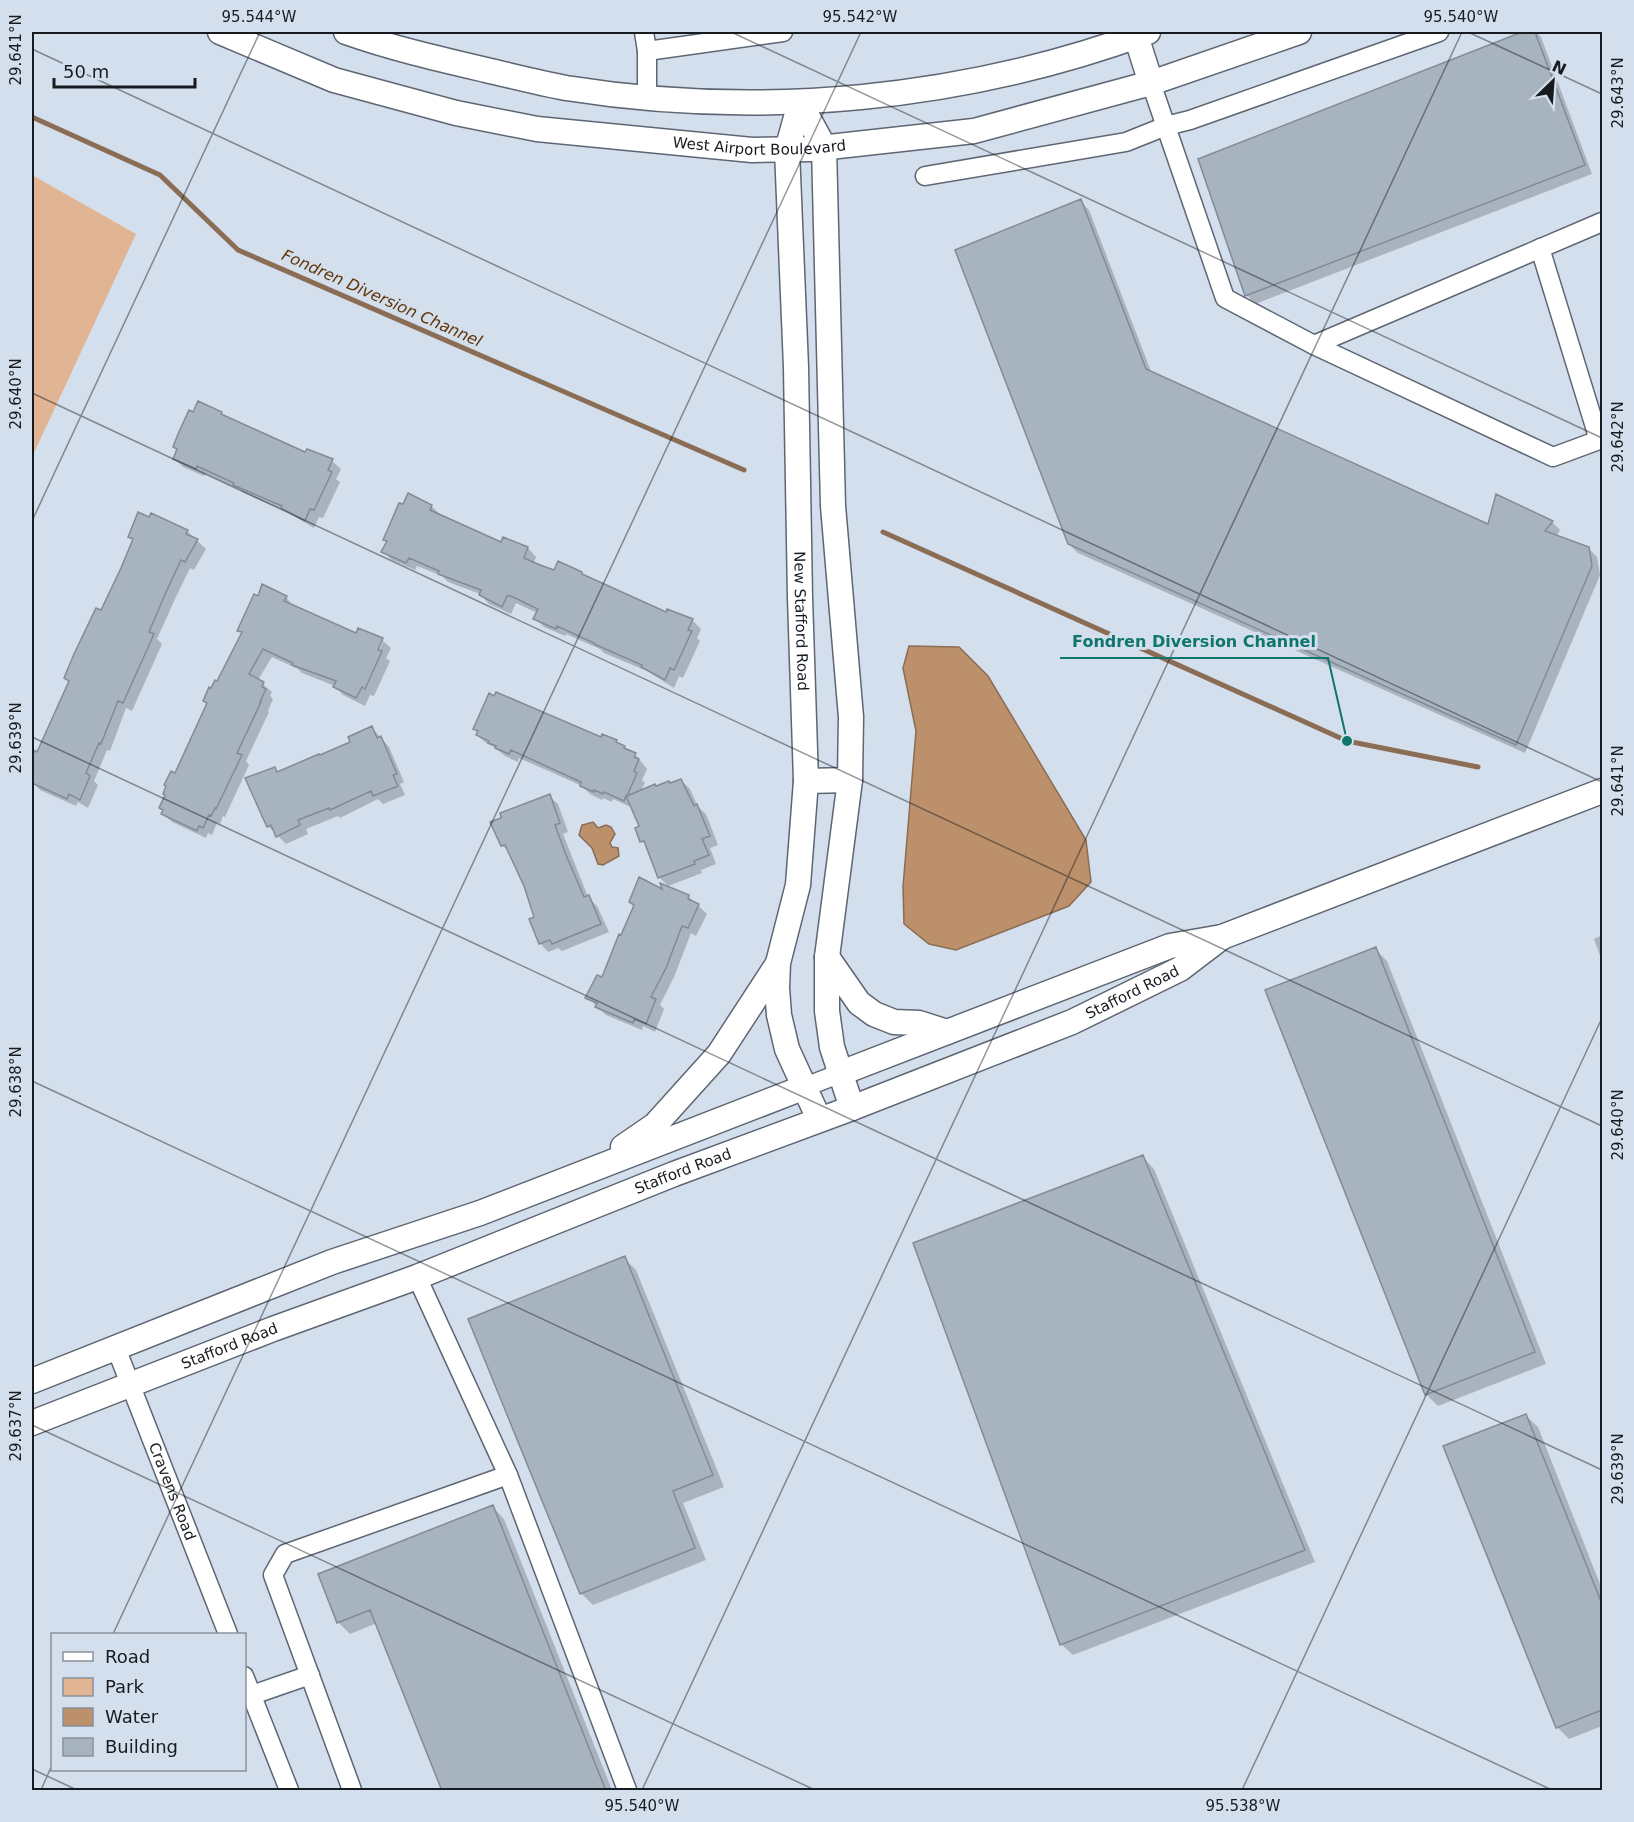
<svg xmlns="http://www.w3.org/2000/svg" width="1634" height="1822" font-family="'DejaVu Sans',sans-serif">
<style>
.green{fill:#e1b593}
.water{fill:#bc906b;stroke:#8a6d54;stroke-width:1.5}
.shadow{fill:#0003;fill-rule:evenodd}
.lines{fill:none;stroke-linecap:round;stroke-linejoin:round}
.stream{stroke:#8a6d54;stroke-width:5}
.building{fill:#a8b3c0;stroke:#818b97;stroke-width:1.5}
.minor-casing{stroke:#5d6672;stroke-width:21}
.major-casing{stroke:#5d6672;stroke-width:27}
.minor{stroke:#fff;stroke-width:18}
.major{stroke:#fff;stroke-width:24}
.ticks{fill:none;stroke:#171b20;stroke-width:1.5;stroke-opacity:0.45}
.labels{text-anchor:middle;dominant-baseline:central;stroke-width:6;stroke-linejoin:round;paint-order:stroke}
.street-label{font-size:15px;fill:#171b20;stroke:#d4dfed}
.water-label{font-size:16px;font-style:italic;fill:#603406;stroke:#d4dfed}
.leader{fill:none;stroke:#0f766e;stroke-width:2}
.callout-dot{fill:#0f766e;stroke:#d4dfed;stroke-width:2}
.callout-label{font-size:16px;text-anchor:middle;font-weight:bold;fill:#0f766e;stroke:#d4dfed;stroke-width:6;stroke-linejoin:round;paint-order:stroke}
.neatline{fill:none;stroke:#171b20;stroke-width:2}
.ticks-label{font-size:15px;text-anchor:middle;fill:#171b20}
</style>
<rect width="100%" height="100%" fill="#d4dfed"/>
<path class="green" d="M 32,175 L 136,234 L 32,457 Z"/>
<path class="water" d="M 909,646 L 959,647 L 988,676 L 1086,840 L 1091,882 L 1069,906 L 956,950 L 929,944 L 904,924 L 903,887 L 916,731 L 903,668 Z
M 593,822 L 598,828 L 606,825 L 611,827 L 615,834 L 610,843 L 612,847 L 618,848 L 619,856 L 603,865 L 598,864 L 592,848 L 579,835 L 582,825 Z"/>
<path class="shadow" d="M 1526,32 L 1536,32 L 1541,37 L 1592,174 L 1255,304 L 1247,295 L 1199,160 Z
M 1080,201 L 1089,210 L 1152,374 L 1489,526 L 1552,522 L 1560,530 L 1556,537 L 1588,548 L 1597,557 L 1600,575 L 1525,753 L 1078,553 L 1069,544 Z
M 221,413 L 226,418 L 306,454 L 308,451 L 332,461 L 341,469 L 336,479 L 340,482 L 323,518 L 319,517 L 314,528 L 287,512 L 244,493 L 239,489 L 206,474 L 204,476 L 183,467 L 175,459 L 178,450 L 174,446 Z
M 431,506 L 440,514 L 502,544 L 504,539 L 528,548 L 536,557 L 533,564 L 554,572 L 581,573 L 585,577 L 666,614 L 692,620 L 701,629 L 697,638 L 700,641 L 683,678 L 679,676 L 674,688 L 647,671 L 604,653 L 600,649 L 566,634 L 565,636 L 544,627 L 535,618 L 537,613 L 516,603 L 511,614 L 489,604 L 480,594 L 448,582 L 442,576 L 417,566 L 415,570 L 392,560 L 383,552 L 388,543 L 385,539 Z
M 187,531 L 206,549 L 194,570 L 190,568 L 175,599 L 157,639 L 162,644 L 132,711 L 126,708 L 110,751 L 107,750 L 94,781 L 98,785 L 88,808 L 78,802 L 76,806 L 40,790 L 32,782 L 32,754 L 33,751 L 38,754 L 70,682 L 66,678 L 101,612 L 134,541 L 129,537 Z
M 286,597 L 294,607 L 357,635 L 382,640 L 391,648 L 386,658 L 390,661 L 374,696 L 370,695 L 365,706 L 343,695 L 335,686 L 302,673 L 298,669 L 272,657 L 258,680 L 272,692 L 270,696 L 273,699 L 268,711 L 269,712 L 246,761 L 249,765 L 225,817 L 223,816 L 220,824 L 217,823 L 212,835 L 208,833 L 206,838 L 172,822 L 163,814 L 175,775 L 208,704 L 205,701 L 218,683 L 243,634 L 239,630 L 258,598 ZM 380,642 L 383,642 L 376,657 Z
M 510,698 L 602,739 L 616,741 L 635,754 L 647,769 L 642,780 L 645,783 L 640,792 L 681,780 L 690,789 L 698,807 L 706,814 L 718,845 L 710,848 L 716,864 L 701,870 L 702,873 L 668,886 L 659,877 L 648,847 L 642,841 L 640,827 L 633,808 L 613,799 L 612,802 L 603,798 L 602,800 L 590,794 L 582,786 L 551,772 L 519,758 L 518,762 L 505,756 L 494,747 L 486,743 L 477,735 L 479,732 L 475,729 Z
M 372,728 L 389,747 L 404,782 L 400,784 L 405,795 L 383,804 L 378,799 L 340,818 L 338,816 L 306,829 L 308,834 L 286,844 L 268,826 L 274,769 L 279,773 L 320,757 L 352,743 Z
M 549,796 L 558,804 L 568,832 L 563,834 L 588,897 L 597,906 L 609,932 L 562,951 L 558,948 L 548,952 L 540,943 L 536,918 L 525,886 L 512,855 L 502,845 Z
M 665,892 L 689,897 L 707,914 L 696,936 L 691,933 L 674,977 L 660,1005 L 664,1009 L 655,1032 L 643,1026 L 642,1030 L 606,1015 L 587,997 L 603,979 L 635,906 L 631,902 Z
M 1602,935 L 1602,961 L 1594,939 Z
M 1375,949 L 1387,961 L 1546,1364 L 1438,1406 L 1426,1394 Z
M 1143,1157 L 1154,1169 L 1315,1562 L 1073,1655 L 1061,1644 Z
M 624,1258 L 636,1270 L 724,1487 L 683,1503 L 706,1560 L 593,1605 L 581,1593 Z
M 1526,1416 L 1538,1427 L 1602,1589 L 1602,1726 L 1569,1739 L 1557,1727 Z
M 493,1507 L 504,1519 L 612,1790 L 443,1790 L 377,1623 L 350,1634 L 338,1622 Z"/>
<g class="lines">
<path class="stream" d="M 32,117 L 160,175 L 238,250 L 744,470
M 883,532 L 1347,741 L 1478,767"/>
</g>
<path class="building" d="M 1522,32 L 1535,32 L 1585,165 L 1245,296 L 1198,159 Z
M 1081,199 L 1146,369 L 1488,524 L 1496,494 L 1553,521 L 1545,531 L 1589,547 L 1592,566 L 1516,745 L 1068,544 L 955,250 Z
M 198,401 L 222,412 L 221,414 L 305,452 L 307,449 L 333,459 L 328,470 L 332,472 L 314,510 L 310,509 L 305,521 L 281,508 L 282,506 L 233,485 L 234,483 L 197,466 L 196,469 L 173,459 L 177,449 L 173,447 L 178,434 L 189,410 L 193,412 Z
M 408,493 L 432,505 L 430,510 L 501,542 L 503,537 L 528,547 L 524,558 L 540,565 L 554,570 L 558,561 L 582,572 L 582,574 L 666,612 L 667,609 L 693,619 L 688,630 L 692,631 L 674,670 L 670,668 L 665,680 L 641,667 L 642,665 L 594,644 L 594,643 L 557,626 L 556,629 L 533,619 L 538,609 L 511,596 L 507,596 L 502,607 L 479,595 L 481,590 L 438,574 L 439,571 L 409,558 L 406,563 L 381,552 L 387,541 L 383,540 L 399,503 L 403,504 Z
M 138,512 L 149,517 L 151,513 L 188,530 L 186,534 L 198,539 L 185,562 L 181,560 L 167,590 L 149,632 L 154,634 L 123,703 L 118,701 L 101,744 L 99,743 L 86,773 L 90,776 L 80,800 L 69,794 L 67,799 L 32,783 L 32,749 L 37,752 L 69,681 L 64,678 L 74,654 L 96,608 L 101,610 L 121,568 L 133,539 L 128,537 Z
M 262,584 L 287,596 L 284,601 L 356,633 L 358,628 L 383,638 L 378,650 L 382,651 L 365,689 L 362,687 L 356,698 L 333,687 L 336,681 L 292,665 L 293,663 L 263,649 L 249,674 L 264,682 L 262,687 L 266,689 L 260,702 L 261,702 L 237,753 L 242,755 L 216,809 L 215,808 L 211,816 L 209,815 L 203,828 L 199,826 L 197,831 L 161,814 L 163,810 L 159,808 L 165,795 L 163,794 L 166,786 L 164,785 L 171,771 L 175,773 L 207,703 L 203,701 L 209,687 L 211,688 L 215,680 L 217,681 L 242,632 L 237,631 L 254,594 L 258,596 Z
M 496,692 L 601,737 L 602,734 L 617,740 L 616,742 L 625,746 L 624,748 L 636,753 L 634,757 L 639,759 L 634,771 L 637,773 L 627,796 L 655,784 L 656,786 L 669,781 L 670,783 L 681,779 L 694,806 L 697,804 L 710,836 L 702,839 L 709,855 L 694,861 L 695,864 L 658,878 L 644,841 L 640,842 L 635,828 L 639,826 L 626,796 L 624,801 L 604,792 L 603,794 L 594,790 L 594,792 L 580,786 L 581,782 L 511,750 L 509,754 L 495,748 L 496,746 L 488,743 L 489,741 L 476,735 L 478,731 L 473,729 L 489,693 L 494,696 Z
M 372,726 L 377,738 L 381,736 L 397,774 L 393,775 L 398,786 L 373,796 L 371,791 L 330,810 L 329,808 L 298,820 L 300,825 L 276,837 L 271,825 L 267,827 L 245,778 L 275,767 L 277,772 L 319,754 L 320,755 L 350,742 L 348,737 Z
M 550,794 L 560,823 L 555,825 L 566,855 L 584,897 L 589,895 L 601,924 L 552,944 L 550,940 L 539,944 L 529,919 L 534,917 L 524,886 L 505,845 L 501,846 L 490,822 L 501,818 L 500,813 Z
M 639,877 L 662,889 L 660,883 L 689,895 L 688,899 L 699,904 L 688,928 L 682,926 L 666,968 L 651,997 L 656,999 L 646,1024 L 634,1019 L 633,1023 L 595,1007 L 597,1003 L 585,998 L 597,975 L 602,977 L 619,934 L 621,935 L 634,905 L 629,902 Z
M 1376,947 L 1535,1352 L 1425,1395 L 1265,990 Z
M 1143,1155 L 1305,1550 L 1060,1645 L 913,1243 Z
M 625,1256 L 713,1475 L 673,1491 L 695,1548 L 580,1594 L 468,1319 Z
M 1526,1414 L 1602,1604 L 1602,1710 L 1556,1728 L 1443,1446 Z
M 493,1505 L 606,1791 L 442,1791 L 370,1610 L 337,1623 L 318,1574 Z"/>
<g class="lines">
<defs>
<g id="minor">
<path d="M 644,32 L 647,51 L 783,32"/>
<path d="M 647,51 L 647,97"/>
<path d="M 1151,83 L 1225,298 L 1314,345 L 1602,222"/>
<path d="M 925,176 L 1126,142 L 1166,126 L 1190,120 L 1439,32"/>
<path d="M 1314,345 L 1553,457 L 1599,440 L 1540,248"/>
<path d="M 805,1087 L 841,1073"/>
<path d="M 417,1277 L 508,1475 L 627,1790"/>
<path id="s1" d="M 116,1348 L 228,1634"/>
<path d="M 244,1676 L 289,1790"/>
<path d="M 252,1695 L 310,1675"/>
<path d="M 352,1790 L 273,1575 L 285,1554 L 508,1475"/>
</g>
<g id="major">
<path id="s2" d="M 220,32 L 334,80 L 456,113 L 537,129 L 752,150 L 811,149 L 974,131 L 1151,83 L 1299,32"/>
<path d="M 346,32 C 391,48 439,59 486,70 C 512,76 539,83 566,88 C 761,119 963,100 1148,32"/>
<path d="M 1136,36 L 1151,83"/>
<path id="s3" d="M 800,103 L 787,150 L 796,367 L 800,598 L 806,781 L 798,885 L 778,963 L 777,988 L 779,1015 L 787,1049 L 819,1119"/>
<path d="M 800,103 L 824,147 L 833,506 L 851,717 L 850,780 L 827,957 L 827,1011 L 832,1047 L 852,1108"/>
<path d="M 806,781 L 850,780"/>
<path d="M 827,957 L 859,1003 L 874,1014 L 894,1022 L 919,1023 L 947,1032"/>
<path d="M 841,1073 L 1170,946 L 1222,937 L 1602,791"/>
<path d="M 623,1147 L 655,1125 L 719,1054 L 777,965"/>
<path d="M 32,1381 L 332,1262 L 480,1213 L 805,1087"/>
<path id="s4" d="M 32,1423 L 273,1329 L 417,1277 L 674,1174 L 852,1108 L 1072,1022 L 1180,969 L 1222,937"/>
</g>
</defs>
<use href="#minor" class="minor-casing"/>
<use href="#major" class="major-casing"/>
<use href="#minor" class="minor"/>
<use href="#major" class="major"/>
</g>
<path class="ticks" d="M 731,32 L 1602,438M 1468,32 L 1602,94M 32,49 L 1602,782M 32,393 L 1602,1126M 32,521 L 260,32M 32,737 L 1602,1470M 32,1081 L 1552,1790M 32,1425 L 815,1790M 113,1634 L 861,32M 32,1769 L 77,1790M 41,1790 L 52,1765M 642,1790 L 1462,32M 1242,1790 L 1602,1018"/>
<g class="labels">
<g class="street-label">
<text stroke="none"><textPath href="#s2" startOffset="556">West Airport Boulevard</textPath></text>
<text stroke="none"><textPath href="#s3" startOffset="520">New Stafford Road</textPath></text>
<text stroke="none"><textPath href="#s4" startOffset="1182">Stafford Road</textPath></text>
<text stroke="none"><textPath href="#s4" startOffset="698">Stafford Road</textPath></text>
<text stroke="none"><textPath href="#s4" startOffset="212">Stafford Road</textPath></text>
<text stroke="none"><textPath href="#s1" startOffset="154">Cravens Road</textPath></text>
</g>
<g class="water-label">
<text transform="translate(382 298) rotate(24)">Fondren Diversion Channel</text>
</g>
</g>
<path class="leader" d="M1347 741L1328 658H1060"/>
<circle class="callout-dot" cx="1347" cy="741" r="6"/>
<g class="callout-label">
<text x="1194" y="647">Fondren Diversion Channel</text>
</g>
<rect width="1634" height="1822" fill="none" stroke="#d4dfed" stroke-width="66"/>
<rect x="51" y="1633" width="195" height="138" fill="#d4dfed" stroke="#88919b" stroke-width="1.5"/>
<rect x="63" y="1652" width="30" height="9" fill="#ffffff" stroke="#88919b" stroke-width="1.5"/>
<text x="105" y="1663" font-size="18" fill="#171b20">Road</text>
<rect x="63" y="1678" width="30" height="18" fill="#e1b593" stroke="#88919b" stroke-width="1.5"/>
<text x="105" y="1693" font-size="18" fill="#171b20">Park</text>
<rect x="63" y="1708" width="30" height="18" fill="#bc906b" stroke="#88919b" stroke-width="1.5"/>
<text x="105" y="1723" font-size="18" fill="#171b20">Water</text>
<rect x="63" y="1738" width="30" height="18" fill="#a8b3c0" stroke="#88919b" stroke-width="1.5"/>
<text x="105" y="1753" font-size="18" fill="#171b20">Building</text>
<g transform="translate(1553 81) rotate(25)" stroke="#d4dfed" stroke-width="4.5" paint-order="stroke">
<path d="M0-4.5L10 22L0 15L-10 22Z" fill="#171b20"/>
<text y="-9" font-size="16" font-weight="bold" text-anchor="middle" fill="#171b20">N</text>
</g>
<path d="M54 78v9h141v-9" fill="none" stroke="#171b20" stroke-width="3"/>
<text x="63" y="78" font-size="18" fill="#171b20" stroke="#d4dfed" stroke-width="4.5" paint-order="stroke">50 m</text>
<rect x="33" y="33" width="1568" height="1756" class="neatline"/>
<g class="ticks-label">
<text x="259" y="22">95.544°W</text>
<text x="860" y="22">95.542°W</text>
<text x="1461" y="22">95.540°W</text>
<text transform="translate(16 50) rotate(-90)" y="5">29.641°N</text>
<text transform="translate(1618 93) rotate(-90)" y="5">29.643°N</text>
<text transform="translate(16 394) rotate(-90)" y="5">29.640°N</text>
<text transform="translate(1618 437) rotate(-90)" y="5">29.642°N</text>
<text transform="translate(16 738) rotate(-90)" y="5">29.639°N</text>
<text transform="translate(1618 781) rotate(-90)" y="5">29.641°N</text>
<text transform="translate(16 1082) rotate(-90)" y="5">29.638°N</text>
<text transform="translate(1618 1125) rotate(-90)" y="5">29.640°N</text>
<text transform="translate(16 1426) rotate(-90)" y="5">29.637°N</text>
<text transform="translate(1618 1469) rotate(-90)" y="5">29.639°N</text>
<text x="642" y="1811">95.540°W</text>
<text x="1243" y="1811">95.538°W</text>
</g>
</svg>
